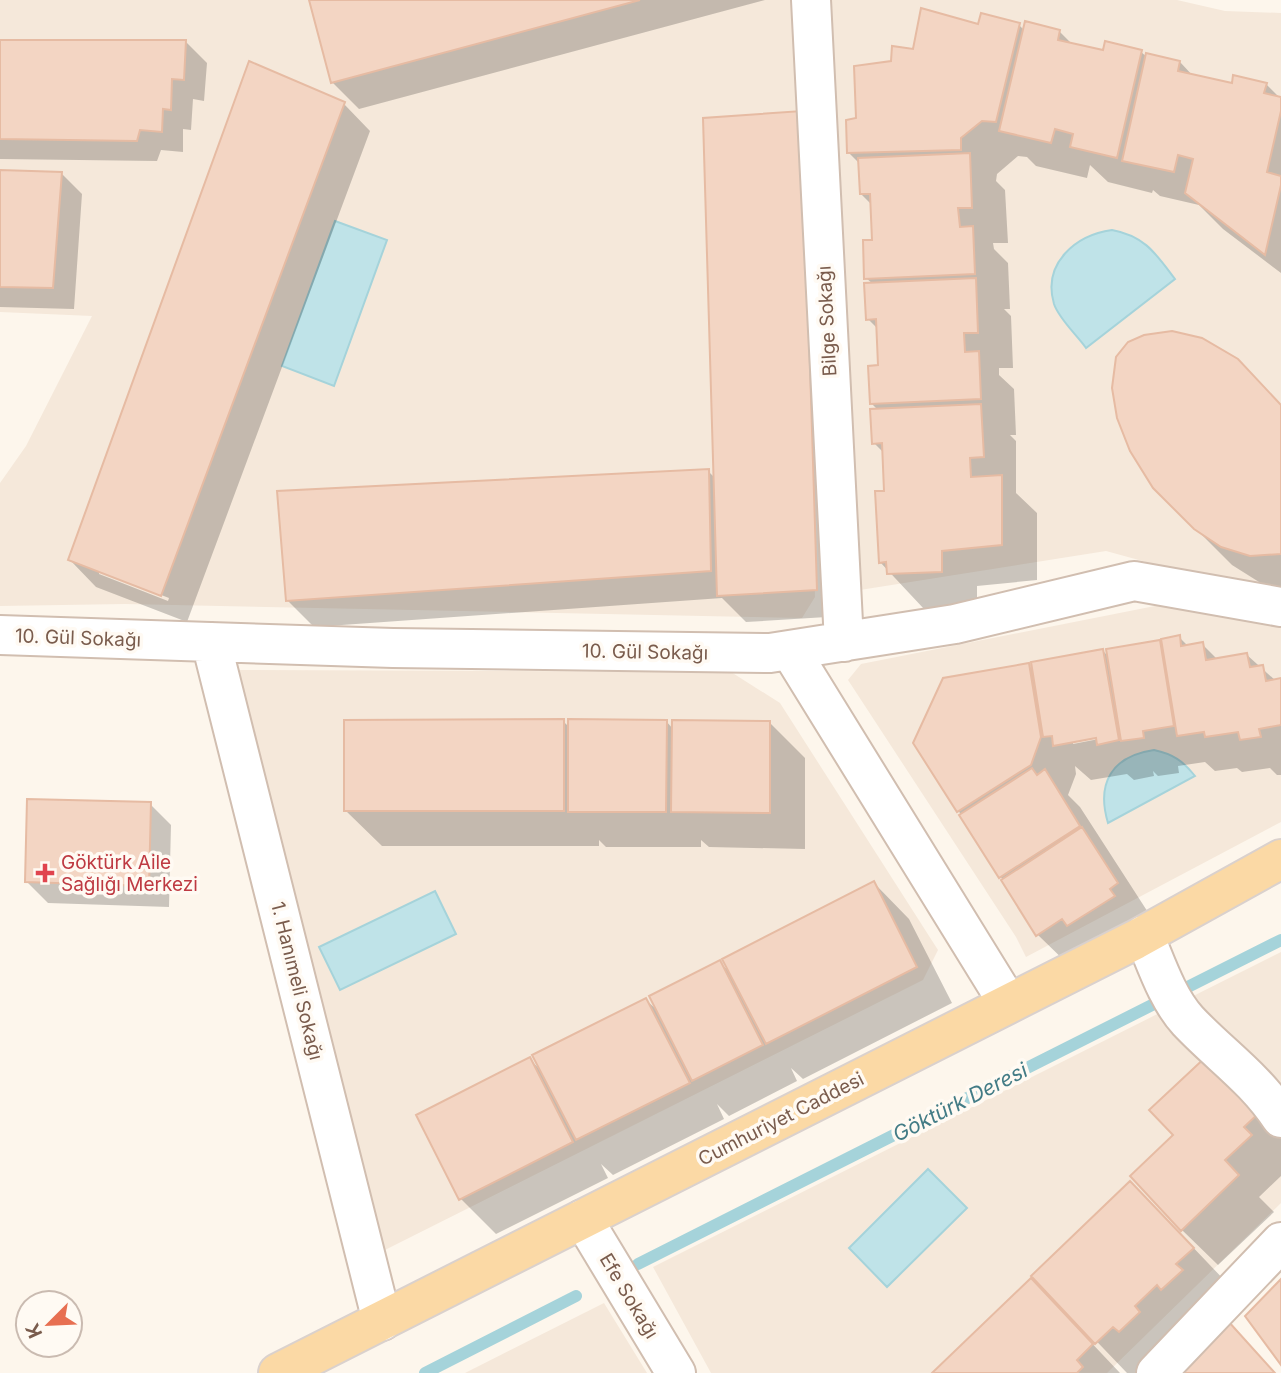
<svg xmlns="http://www.w3.org/2000/svg" width="1281" height="1373" font-family="Inter,sans-serif">
<style>
.residential{fill:#f5e8da}
.water{fill:#bfe3e8;stroke:#a5d3da;stroke-width:2}
.shadow{fill:#0003;fill-rule:evenodd}
.lines{fill:none;stroke-linecap:round;stroke-linejoin:round}
.stream{stroke:#a5d3da;stroke-width:12}
.building{fill:#f3d5c3;stroke:#e6bba3;stroke-width:2}
.minor-casing{stroke:#d1beb0;stroke-width:42}
.major-casing{stroke:#dad1cd;stroke-width:42}
.minor{stroke:#fff;stroke-width:38}
.major{stroke:#fbd9a5;stroke-width:38}
.health-dot{fill:#e0444e;stroke:#fffaf3;stroke-width:2.5}
.labels{text-anchor:middle;dominant-baseline:central;stroke-width:7;stroke-linejoin:round;paint-order:stroke}
.street-label{font-size:19px;fill:#7a5c4d;stroke:#fffaf3}
.health-label{font-size:19px;fill:#be3a42;stroke:#fffaf3;text-anchor:start}
.water-label{font-size:21px;font-style:italic;fill:#437c86;stroke:#fffaf3}
</style>
<rect width="100%" height="100%" fill="#fdf6ec"/>
<path class="residential" d="M 0,0 L 797,0 L 815,597 L 802,618 L 125,604 L 0,606 L 0,483 L 26,446 L 92,316 L 0,312 Z
M 823,0 L 1177,0 L 1225,11 L 1281,13 L 1281,599 L 1106,551 L 860,590 Z
M 1165,604 L 1281,620 L 1281,822 L 1026,957 L 1016,937 L 848,680 L 861,664 Z
M 229,670 L 731,672 L 780,703 L 938,950 L 923,980 L 355,1265 Z
M 1281,952 L 1281,1203 L 1107,1373 L 711,1373 L 653,1267 Z
M 604,1303 L 647,1373 L 465,1373 Z"/>
<path class="water" d="M 335,221 L 387,240 L 334,386 L 282,366 Z
M 1112,230 C 1145,236 1156,254 1175,279 L 1086,348 C 1077,335 1059,319 1054,304 C 1042,263 1076,235 1112,230 Z
M 1154,750 C 1173,754 1183,761 1195,776 L 1108,823 C 1096,783 1112,756 1154,750 Z
M 435,891 L 456,934 L 340,990 L 319,947 Z
M 928,1169 L 967,1208 L 887,1287 L 849,1248 Z"/>
<path class="shadow" d="M 311,0 L 765,0 L 359,109 L 332,82 Z
M 1019,25 L 1024,30 L 1059,31 L 1073,45 L 1104,52 L 1141,52 L 1147,57 L 1180,62 L 1194,77 L 1233,86 L 1266,84 L 1281,99 L 1281,273 L 1223,229 L 1199,205 L 1160,196 L 1153,190 L 1152,193 L 1108,182 L 1090,165 L 1087,178 L 1036,166 L 1027,157 L 1018,156 L 997,174 L 996,181 L 1005,190 L 1008,243 L 993,243 L 994,249 L 1008,263 L 1010,309 L 1004,309 L 1011,316 L 1013,368 L 999,368 L 999,375 L 1014,389 L 1016,435 L 1010,435 L 1016,441 L 1016,493 L 1037,513 L 1037,580 L 977,586 L 977,607 L 924,609 L 880,562 L 886,493 L 884,453 L 874,443 L 878,410 L 872,404 L 880,367 L 878,329 L 868,319 L 873,284 L 866,278 L 874,242 L 872,205 L 861,194 L 860,164 L 849,153 L 858,120 L 893,63 L 915,51 L 979,26 Z
M 0,42 L 186,42 L 207,63 L 204,101 L 193,99 L 191,130 L 183,129 L 183,152 L 161,150 L 157,161 L 0,159 Z
M 344,104 L 370,131 L 187,622 L 96,587 L 70,560 ZM 99,571 L 169,598 L 168,601 L 99,574 Z
M 802,113 L 843,616 L 746,622 L 722,598 L 314,627 L 287,600 L 708,471 L 715,478 Z
M 0,172 L 61,173 L 82,194 L 74,309 L 0,307 Z
M 1237,360 L 1281,405 L 1281,590 L 1259,582 L 1232,565 L 1154,487 Z
M 1179,637 L 1188,646 L 1202,644 L 1218,660 L 1247,655 L 1276,681 L 1281,680 L 1281,775 L 1277,775 L 1270,768 L 1242,772 L 1237,768 L 1215,771 L 1205,762 L 1178,766 L 1179,773 L 1158,776 L 1153,771 L 1154,776 L 1134,780 L 1127,774 L 1091,780 L 1075,766 L 1076,774 L 1068,795 L 1080,807 L 1153,920 L 1074,970 L 1038,935 L 958,810 L 1028,665 L 1035,672 L 1103,651 L 1109,657 L 1159,642 L 1165,647 ZM 1104,734 L 1104,738 L 1073,744 L 1073,740 Z
M 563,721 L 570,728 L 666,721 L 673,729 L 769,722 L 805,758 L 805,849 L 709,847 L 701,840 L 701,847 L 606,847 L 599,840 L 599,846 L 382,846 L 346,811 Z
M 150,804 L 171,825 L 169,907 L 48,903 L 27,882 Z
M 874,883 L 909,919 L 952,1003 L 803,1079 L 791,1068 L 797,1081 L 729,1116 L 717,1104 L 724,1119 L 613,1175 L 601,1164 L 608,1178 L 496,1234 L 461,1199 L 530,1059 L 541,1071 L 646,1000 L 658,1011 L 719,962 L 731,973 Z
M 1208,1057 L 1281,1133 L 1281,1176 L 1259,1197 L 1274,1212 L 1218,1265 L 1182,1230 Z
M 1166,1219 L 1228,1284 L 1138,1373 L 1127,1373 L 1034,1276 Z
M 1066,1316 L 1120,1373 L 935,1373 Z"/>
<g class="lines">
<path class="stream" d="M 638,1264 L 1281,940
M 425,1373 L 576,1296"/>
</g>
<path class="building" d="M 309,0 L 640,0 L 331,83 Z
M 921,8 L 978,24 L 981,13 L 1020,23 L 996,122 L 982,121 L 961,138 L 961,150 L 847,153 L 846,120 L 856,118 L 854,66 L 891,61 L 892,46 L 913,49 Z
M 1025,21 L 1060,30 L 1058,40 L 1103,50 L 1105,41 L 1142,50 L 1117,158 L 1070,147 L 1073,134 L 1055,129 L 1051,143 L 999,131 Z
M 0,40 L 186,40 L 184,80 L 172,79 L 171,110 L 163,109 L 162,132 L 140,130 L 137,141 L 0,139 Z
M 1146,53 L 1180,61 L 1178,71 L 1232,83 L 1233,75 L 1267,83 L 1264,93 L 1281,97 L 1281,111 L 1267,172 L 1281,176 L 1281,185 L 1265,255 L 1185,193 L 1193,159 L 1178,155 L 1174,172 L 1122,161 Z
M 249,61 L 345,102 L 161,596 L 68,560 Z
M 802,111 L 817,590 L 717,596 L 703,118 Z
M 970,153 L 972,208 L 958,208 L 960,227 L 973,226 L 975,274 L 864,279 L 863,240 L 872,240 L 870,194 L 860,194 L 858,158 Z
M 0,170 L 62,172 L 53,288 L 0,287 Z
M 976,278 L 978,333 L 964,333 L 965,352 L 979,351 L 981,399 L 870,404 L 868,366 L 878,365 L 876,319 L 866,320 L 864,283 Z
M 1172,331 L 1202,338 L 1238,359 L 1281,405 L 1281,554 L 1250,556 L 1221,547 L 1194,529 L 1153,488 L 1130,451 L 1117,418 L 1112,388 L 1116,357 L 1128,342 L 1144,335 Z
M 981,404 L 984,457 L 970,458 L 971,477 L 1002,475 L 1002,545 L 942,551 L 942,572 L 887,574 L 886,562 L 879,563 L 875,491 L 884,491 L 882,443 L 872,444 L 870,409 Z
M 709,469 L 711,571 L 286,601 L 277,491 Z
M 1180,635 L 1181,646 L 1203,642 L 1206,660 L 1247,653 L 1250,667 L 1263,665 L 1266,681 L 1281,678 L 1281,725 L 1259,729 L 1261,737 L 1240,740 L 1238,732 L 1205,737 L 1204,732 L 1177,736 L 1161,639 Z
M 1160,640 L 1174,726 L 1143,731 L 1144,738 L 1121,741 L 1106,649 Z
M 1103,649 L 1119,740 L 1097,745 L 1096,738 L 1053,746 L 1052,736 L 1043,737 L 1031,662 Z
M 1029,663 L 1041,737 L 1031,765 L 957,812 L 913,743 L 943,678 Z
M 564,719 L 564,811 L 344,811 L 344,720 Z
M 568,719 L 667,720 L 666,812 L 568,812 Z
M 672,720 L 770,721 L 770,813 L 671,812 Z
M 1032,768 L 1037,775 L 1045,769 L 1080,826 L 999,878 L 959,815 Z
M 27,799 L 151,802 L 149,886 L 25,882 Z
M 1082,827 L 1118,883 L 1110,889 L 1115,896 L 1067,926 L 1062,919 L 1036,936 L 1001,880 Z
M 874,881 L 917,967 L 766,1044 L 722,959 Z
M 720,960 L 763,1045 L 692,1081 L 649,996 Z
M 646,998 L 690,1083 L 576,1140 L 532,1055 Z
M 1208,1055 L 1261,1111 L 1244,1127 L 1252,1135 L 1225,1160 L 1239,1175 L 1181,1231 L 1130,1176 L 1173,1135 L 1149,1110 Z
M 530,1057 L 573,1142 L 459,1200 L 416,1115 Z
M 1130,1181 L 1194,1248 L 1176,1264 L 1183,1270 L 1161,1290 L 1157,1285 L 1135,1306 L 1140,1312 L 1119,1332 L 1113,1327 L 1095,1344 L 1031,1276 Z
M 1031,1278 L 1093,1344 L 1077,1360 L 1083,1367 L 1077,1373 L 932,1373 Z
M 1281,1279 L 1281,1365 L 1245,1316 Z
M 1228,1321 L 1275,1373 L 1175,1373 Z"/>
<g class="lines">
<defs>
<path id="minor" d="M 811,0 L 844,642
M 0,635 L 393,648 L 770,653 L 955,624 L 1134,581 L 1281,607
M 211,642 L 382,1321
M 790,650 L 1008,1003
M 1144,935 C 1156,963 1167,998 1188,1021 C 1220,1055 1255,1078 1281,1118
M 583,1219 L 676,1373
M 1156,1373 L 1281,1242"/>
<path id="major" d="M 278,1373 L 1135,940 L 1281,859"/>
</defs>
<use href="#minor" class="minor-casing"/>
<use href="#major" class="major-casing"/>
<use href="#minor" class="minor"/>
<use href="#major" class="major"/>
</g>
<path class="health-dot" d="M41.5 862.5h7v7h7v7h-7v7h-7v-7h-7v-7h7z"/>
<g class="labels">
<g class="street-label">
<text transform="translate(827 321) rotate(-93)">Bilge Sokağı</text>
<text transform="translate(78 638) rotate(2)">10. Gül Sokağı</text>
<text transform="translate(645 652) rotate(1)">10. Gül Sokağı</text>
<text transform="translate(297 981) rotate(76)">1. Hanımeli Sokağı</text>
<text transform="translate(781 1119) rotate(-27)">Cumhuriyet Caddesi</text>
<text transform="translate(629 1296) rotate(59)">Efe Sokağı</text>
</g>
<g class="health-label">
<text x="61" y="862">Göktürk Aile<tspan x="61" dy="22">Sağlığı Merkezi</tspan></text>
</g>
<g class="water-label">
<text transform="translate(960 1102) rotate(-27)">Göktürk Deresi</text>
</g>
</g>
<g transform="translate(49 1324) rotate(246)"><circle r="33" fill="#fffaf3" stroke="#cabbb1" stroke-width="2"/>
<path d="M0-5L12 26L0 18L-12 26Z" fill="#e76f51"/>
<text y="-10" font-size="19" font-weight="bold" text-anchor="middle" fill="#7a5c4d">K</text>
</g>
</svg>
